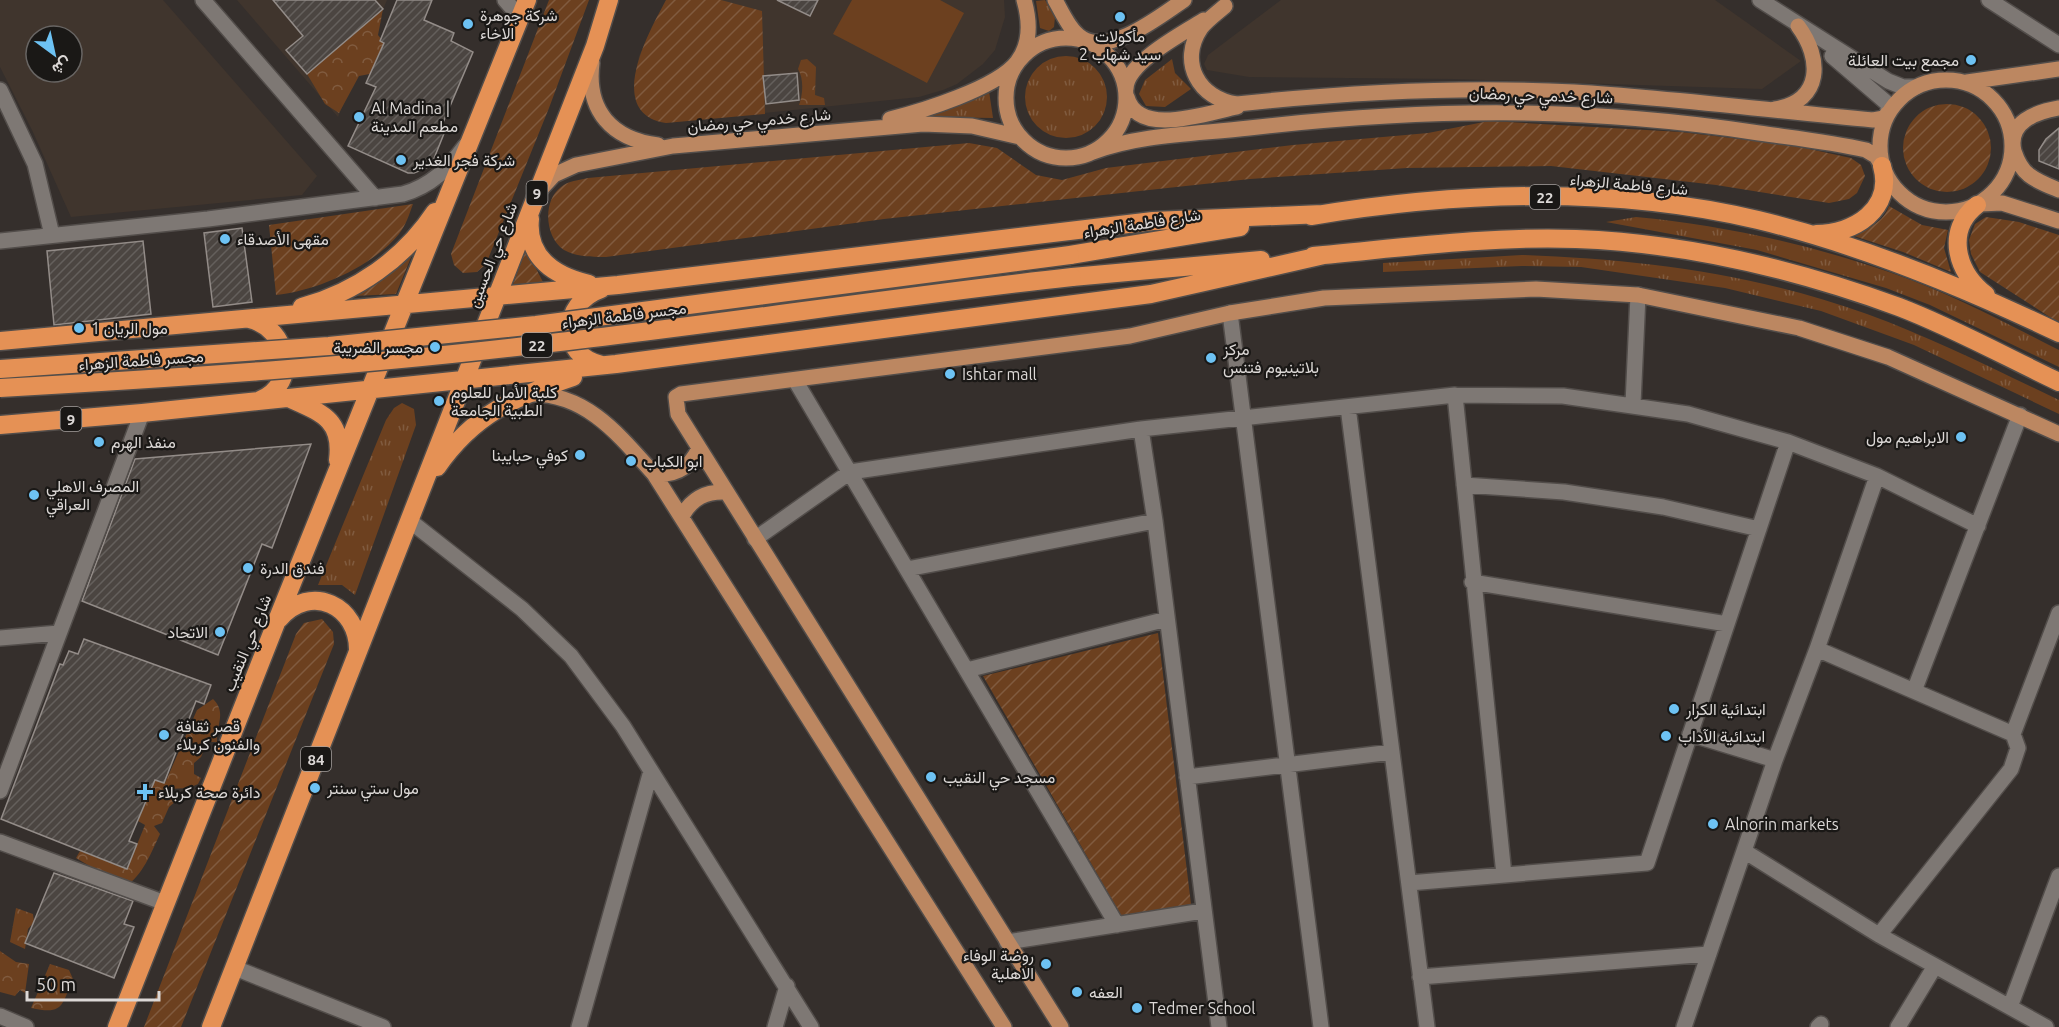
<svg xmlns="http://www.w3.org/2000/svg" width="2059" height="1027" font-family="Ubuntu,Vazirmatn,sans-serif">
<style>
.built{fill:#40352d;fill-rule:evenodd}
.grass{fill:url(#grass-tufts)}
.forest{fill:url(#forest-crowns)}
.garden{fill:url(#garden-furrows)}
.pitch{fill:#6c401f}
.building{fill:url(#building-hatch);stroke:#938c88;stroke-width:1.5}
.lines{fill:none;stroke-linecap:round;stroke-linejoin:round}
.minor-casing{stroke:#524d4a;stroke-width:18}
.major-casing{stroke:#524d4a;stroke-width:18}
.highway-casing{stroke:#524d4a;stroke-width:21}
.minor{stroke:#7e7874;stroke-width:15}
.major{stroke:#bc8761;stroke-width:15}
.highway{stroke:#e59155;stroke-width:18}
.highway-bridge-casing{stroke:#524d4a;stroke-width:21;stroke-linecap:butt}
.highway-bridge{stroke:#e59155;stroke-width:18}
.poi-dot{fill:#6dc2f3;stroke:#1a1816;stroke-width:2}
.labels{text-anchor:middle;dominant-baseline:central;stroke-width:4.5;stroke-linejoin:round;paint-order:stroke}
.shield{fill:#1a1816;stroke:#a29e9c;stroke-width:1.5}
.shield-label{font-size:15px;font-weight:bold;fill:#dcd8d6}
.poi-label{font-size:16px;fill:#dcd8d6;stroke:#1a1816;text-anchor:start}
.street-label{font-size:16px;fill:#dcd8d6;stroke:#1a1816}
</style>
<defs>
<pattern id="grass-tufts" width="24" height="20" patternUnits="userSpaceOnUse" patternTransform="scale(1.5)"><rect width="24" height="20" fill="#6c401f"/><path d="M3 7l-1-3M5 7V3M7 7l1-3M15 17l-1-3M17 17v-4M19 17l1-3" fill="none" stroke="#805b3f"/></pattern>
<pattern id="forest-crowns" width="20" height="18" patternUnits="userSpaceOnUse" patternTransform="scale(1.5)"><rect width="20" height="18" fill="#6c401f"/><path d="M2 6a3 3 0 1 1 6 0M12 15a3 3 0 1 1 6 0" fill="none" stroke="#805b3f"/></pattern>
<pattern id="garden-furrows" width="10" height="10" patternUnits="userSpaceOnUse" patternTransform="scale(1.5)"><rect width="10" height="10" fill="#6c401f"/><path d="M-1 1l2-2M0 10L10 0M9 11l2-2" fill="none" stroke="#805b3f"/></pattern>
<pattern id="building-hatch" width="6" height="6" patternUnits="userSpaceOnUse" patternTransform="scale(1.5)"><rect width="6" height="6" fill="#4b4541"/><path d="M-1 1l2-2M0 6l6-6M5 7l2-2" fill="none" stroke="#645f5c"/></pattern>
</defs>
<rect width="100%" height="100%" fill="#352f2c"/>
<path class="built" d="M 0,0 L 163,0 L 317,176 L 302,195 L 71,217 L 32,130 L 0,67 ZM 36,36 L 72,36 L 72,72 L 36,72 Z
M 237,0 L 387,0 L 338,117 Z
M 666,0 L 1004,0 L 1005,17 L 995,50 L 983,64 L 957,84 L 943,90 L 919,97 L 666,123 L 652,119 L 640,107 L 636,97 L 634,82 L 639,56 Z
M 1281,0 L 1715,0 L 1801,61 L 1762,89 L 1453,79 L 1249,77 L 1207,70 L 1204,64 L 1208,55 Z"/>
<path class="grass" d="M 1045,0 L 1055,17 L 1054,27 L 1049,31 L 1040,28 L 1036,1 Z
M1025 97a41 41 0 1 1 82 0a41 41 0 1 1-82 0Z
M 1172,59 L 1175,73 L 1191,89 L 1165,107 L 1146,106 L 1139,94 L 1145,80 Z
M 989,91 L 993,118 L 930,117 L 929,115 Z
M 1636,217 C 1722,225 1808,244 1889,272 C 1948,292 2004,322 2059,350 L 2059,367 L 1930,305 L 1886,288 L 1757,250 L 1606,222 Z
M 1522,255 C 1639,259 1757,274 1867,314 C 1933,338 1996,370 2059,400 L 2059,414 L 1914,345 L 1821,311 L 1725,288 L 1581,267 L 1522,266 L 1383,272 L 1383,263 Z
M 402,403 L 414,409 L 416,425 L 355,595 L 342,585 L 318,585 L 386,420 L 394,408 Z"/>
<path class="forest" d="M 383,9 L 378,35 L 384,43 L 375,62 L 375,73 L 359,76 L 339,113 L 325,104 L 307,74 Z
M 807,59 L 816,67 L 815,95 L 824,98 L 825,105 L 799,105 C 803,94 804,79 798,69 L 801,60 Z
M 213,699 C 227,713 216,724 217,742 L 207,742 L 201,757 L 194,763 L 194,774 L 201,778 L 198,784 L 189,788 L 168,789 L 176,801 L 169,807 L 162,823 L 154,826 L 160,834 C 151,853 143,875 125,887 L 76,858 L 80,851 L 127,869 L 145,825 L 138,821 L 155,780 L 165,783 L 197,710 Z
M 16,908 L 33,914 L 34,922 L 28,929 L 25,949 L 10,942 Z
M 0,951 L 16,962 L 29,964 L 25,993 L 20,990 L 15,996 L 0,992 Z
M 50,964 L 69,970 L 73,979 C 61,1006 64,1015 31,1008 Z"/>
<path class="garden" d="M 549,0 L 589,0 L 549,108 L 486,264 L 477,272 L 463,273 L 454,265 L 451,254 Z
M 666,0 L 721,0 L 762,11 L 765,114 L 666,123 C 603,113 650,30 666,0 Z
M1903 148a44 44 0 1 1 88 0a44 44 0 1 1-88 0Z
M 1489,121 L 1681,132 L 1791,145 L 1851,158 L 1861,165 L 1865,176 L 1857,193 L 1849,199 L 1829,203 L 1716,185 L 1551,166 L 1407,168 L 1250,179 L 884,219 L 606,257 C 592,257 577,257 564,250 C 545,238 542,201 561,187 C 568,181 579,180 588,178 L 969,143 L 997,148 L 1036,175 L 1062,180 L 1106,168 L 1293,145 L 1428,133 Z
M 413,204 C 409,215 406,225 399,234 C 373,266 317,291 276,295 L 269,225 Z
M 1889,206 L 1922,225 L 1948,230 L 1944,248 L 1951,272 L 1903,252 L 1854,236 C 1868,228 1884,222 1889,206 Z
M 1986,217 L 2019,222 L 2059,235 L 2059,323 L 1980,272 L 1971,254 L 1969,240 L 1975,224 Z
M 526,249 L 543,282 L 512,287 Z
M 414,250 L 396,294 L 354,296 L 381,280 Z
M 322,619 L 333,632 L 334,644 L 181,1027 L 144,1027 L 296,634 L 304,623 Z
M 1158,633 L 1191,904 L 1122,917 L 983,676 Z"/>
<path class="pitch" d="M 852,0 L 940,0 L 964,13 L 927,83 L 833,34 Z"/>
<path class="building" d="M 273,0 L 375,0 L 383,9 L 307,74 L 286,50 L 303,36 Z
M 397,0 L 432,0 L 424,20 L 454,33 L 451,41 L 473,52 L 442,125 L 445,131 L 431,166 L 414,173 L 408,173 L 348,146 L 376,87 L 366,83 L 384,43 L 380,41 Z
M 777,0 L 818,0 L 810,16 Z
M 797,73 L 799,100 L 766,104 L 763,76 Z
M 2059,128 L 2059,169 L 2039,161 L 2039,150 L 2046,139 Z
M 242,228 L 252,302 L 213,307 L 204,233 Z
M 143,241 L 151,314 L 54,325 L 47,251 Z
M 311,444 L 272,548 L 262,544 L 218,655 L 82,601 L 135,459 Z
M 84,639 L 211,685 L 204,704 L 196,701 L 164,783 L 155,780 L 129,841 L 137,844 L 127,869 L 1,819 L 60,664 L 63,665 L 69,651 L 78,654 Z
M 54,873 L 133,901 L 124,924 L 134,927 L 114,978 L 25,943 Z"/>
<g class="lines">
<defs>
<path id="minor" d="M 203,0 L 375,198
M 505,0 L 521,18
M 1760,0 L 1888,81 L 1903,87 L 1916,87
M 1989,0 L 2059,45
M 1832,56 L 1888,104 L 1888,113
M 0,90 L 35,164 L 52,235
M 0,241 L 208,219 L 403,194 C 431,186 449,168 465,146
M 1230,313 L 1321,1027
M 795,380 L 1117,925
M 1455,395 L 1504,875
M 1633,404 L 1638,295
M 1348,407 L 1427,1027
M 1141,429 L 1155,521 L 1219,1027
M 1464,485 L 1564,492 L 1663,507 L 1759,529
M 410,521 L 522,609 L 571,656 L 623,726 L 811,1027
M 755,539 L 850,472 L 1141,429 L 1455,395 L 1563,396 L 1688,414 L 1788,442 L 1877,476 L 1978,526
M 907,569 L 1155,521
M 1472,582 L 1727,624
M 0,638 L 59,633
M 1817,649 L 2013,734
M 967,670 L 1167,619
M 1914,691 L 2020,415
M 1690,734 L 1775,760
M 1187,777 L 1392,752
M 0,791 L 142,413
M 0,842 L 165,903
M 1744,851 L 1879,935 L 2046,1027
M 1409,883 L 1647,863 L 1788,442
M 1879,935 L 2011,769 L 2018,748 L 2013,734 L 2059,613
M 1007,942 L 1203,911
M 235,968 L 383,1027
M 1420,977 L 1709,954
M 2010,1007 L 2059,876
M 0,1016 L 26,1027
M 579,1027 L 651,771
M 775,1027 L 787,986
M 1684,1027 L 1775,760 L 1817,649 L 1877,476
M 1818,1027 L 1821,1024
M 1898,1027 L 1935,966"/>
<path id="major" d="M 1055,0 C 1062,12 1070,31 1082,38 C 1111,56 1161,15 1184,0
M 1225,6 C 1217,13 1207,20 1201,28 C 1178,62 1199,99 1237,104 C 1349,92 1461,86 1574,92 C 1674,98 1774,111 1873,120 L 1884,118 L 1888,113
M1006 98a60 60 0 1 1 120 0a60 60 0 1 1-120 0Z
M 592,63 C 586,111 612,139 658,145
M1880 146a66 66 0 1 1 132 0a66 66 0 1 1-132 0Z
M 1967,82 L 2059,69
M 1126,89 C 1126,63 1183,33 1204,20
M 1127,97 C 1138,138 1207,113 1237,107
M 2059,108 C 2036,112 2007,122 2014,151 C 2017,160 2021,169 2029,175 C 2038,182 2049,186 2059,190
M 1775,109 C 1823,101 1822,58 1798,26
M 890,119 C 922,111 997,88 1017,62 C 1031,44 1030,21 1024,0
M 1093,152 C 1141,134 1198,134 1249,128 C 1426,108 1582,106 1759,133 C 1794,138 1831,142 1866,150 L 1876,156 L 1882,166
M 542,188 L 554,175 L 576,165 L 673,146 L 923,124 L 972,126 L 1020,137
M 1980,204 L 2002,203 L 2059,221
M 532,394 C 587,394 619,435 654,474 L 1004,1027
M 654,474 C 676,476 690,468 699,448
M 682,516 C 692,498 706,491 726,492
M 1061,1027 L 678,414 L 676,397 L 681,394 L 1130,336 L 1230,313 L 1324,298 L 1536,289 L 1638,295 L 1799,328 L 1888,357 L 2059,434"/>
<path id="highway" d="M 1977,205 C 1945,230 1956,272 1986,295
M 1311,216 C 1456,192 1614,186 1758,220 C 1862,245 1963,287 2059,333
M 530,219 C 526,258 555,276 589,284
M 1816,234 C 1854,234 1894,209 1882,166
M 1070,255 L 1240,227
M 1313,256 C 1401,248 1487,236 1576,239 C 1686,243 1795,269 1899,307 C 1954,328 2006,357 2059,382
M 1072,277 L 1261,260
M 601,289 C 561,303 558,356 602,365
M 302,307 C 356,292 404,259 435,212
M 249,319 C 288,327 300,384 260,400
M 0,341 L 618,285 L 1153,221 L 1323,214
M 291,399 C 322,413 343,420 338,460
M 0,425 L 142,413 L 616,364 L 1151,294 L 1324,255
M 437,467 C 474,414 514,397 573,377
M 279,619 C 311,582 359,606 358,651
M 117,1027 L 276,623 L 527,0
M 211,1027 L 595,46 L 609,0"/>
</defs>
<use href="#minor" class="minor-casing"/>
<use href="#major" class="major-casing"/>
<use href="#highway" class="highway-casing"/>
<use href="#minor" class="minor"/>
<use href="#major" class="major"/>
<use href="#highway" class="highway"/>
<defs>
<path id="highway-bridge" d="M 0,369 L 329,346 L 536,325 L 1070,255
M 0,388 C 178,378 357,366 534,345 C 714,325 892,297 1072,277"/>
</defs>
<use href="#highway-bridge" class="highway-bridge-casing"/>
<use href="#highway-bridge" class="highway-bridge"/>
</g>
<g class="poi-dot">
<circle cx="1120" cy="17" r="6"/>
<circle cx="468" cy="24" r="6"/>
<circle cx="1971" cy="60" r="6"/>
<circle cx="359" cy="117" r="6"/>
<circle cx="401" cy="160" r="6"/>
<circle cx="225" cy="239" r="6"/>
<circle cx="79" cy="328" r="6"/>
<circle cx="435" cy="347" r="6"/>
<circle cx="1211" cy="358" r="6"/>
<circle cx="950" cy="374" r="6"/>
<circle cx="439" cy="401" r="6"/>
<circle cx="1961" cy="437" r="6"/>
<circle cx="99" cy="442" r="6"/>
<circle cx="580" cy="455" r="6"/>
<circle cx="631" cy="461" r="6"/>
<circle cx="34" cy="495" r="6"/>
<circle cx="248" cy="568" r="6"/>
<circle cx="220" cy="632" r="6"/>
<circle cx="1674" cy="709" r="6"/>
<circle cx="164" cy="735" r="6"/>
<circle cx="1666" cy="736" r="6"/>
<circle cx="931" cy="777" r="6"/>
<circle cx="315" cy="788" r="6"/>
<path d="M142 783h6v6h6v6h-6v6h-6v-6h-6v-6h6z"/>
<circle cx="1713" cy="824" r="6"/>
<circle cx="1046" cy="964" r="6"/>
<circle cx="1077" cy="992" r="6"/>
<circle cx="1137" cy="1008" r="6"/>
</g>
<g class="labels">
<g class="shield">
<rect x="526.5" y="181" width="21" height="24" rx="4.5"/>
<rect x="1530" y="185" width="30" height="24" rx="4.5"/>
<rect x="522" y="333" width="30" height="24" rx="4.5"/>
<rect x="60.5" y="407" width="21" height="24" rx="4.5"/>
<rect x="301" y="747" width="30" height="24" rx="4.5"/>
</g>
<g class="shield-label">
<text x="537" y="193">9</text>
<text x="1545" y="197">22</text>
<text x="537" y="345">22</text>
<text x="71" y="419">9</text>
<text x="316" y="759">84</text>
</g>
<g class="poi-label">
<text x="480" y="15">شركة جوهرة<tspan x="480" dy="18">الاخاء</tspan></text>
<text x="1120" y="36" text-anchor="middle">مأكولات<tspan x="1120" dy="18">سيد شهاب 2</tspan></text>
<text x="1959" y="60" text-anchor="end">مجمع بيت العائلة</text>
<text x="371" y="108">Al Madina |<tspan x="371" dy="18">مطعم المدينة</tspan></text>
<text x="413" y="160">شركة فجر الغدير</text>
<text x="237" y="239">مقهى الأصدقاء</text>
<text x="91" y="328">مول الريان 1</text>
<text x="423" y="347" text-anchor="end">مجسر الضريبة</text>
<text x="1223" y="349">مركز<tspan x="1223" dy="18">بلاتينيوم فتنس</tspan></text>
<text x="962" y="374">Ishtar mall</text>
<text x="451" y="392">كلية الأمل للعلوم<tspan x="451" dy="18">الطبية الجامعة</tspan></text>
<text x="1949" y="437" text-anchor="end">الابراهيم مول</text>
<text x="111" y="442">منفذ الهرم</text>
<text x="568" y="455" text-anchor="end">كوفي حبايبنا</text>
<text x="643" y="461">ابو الكباب</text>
<text x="46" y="486">المصرف الاهلي<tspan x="46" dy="18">العراقي</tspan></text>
<text x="260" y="568">فندق الدرة</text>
<text x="208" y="632" text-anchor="end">الاتحاد</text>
<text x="1686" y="709">ابتدائية الكرار</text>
<text x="176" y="726">قصر ثقافة<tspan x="176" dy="18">والفنون كربلاء</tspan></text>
<text x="1678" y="736">ابتدائية الآداب</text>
<text x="943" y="777">مسجد حي النقيب</text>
<text x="327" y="788">مول ستي سنتر</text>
<text x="158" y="792">دائرة صحة كربلاء</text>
<text x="1725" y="824">Alnorin markets</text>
<text x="1034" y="955" text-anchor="end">روضة الوفاء<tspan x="1034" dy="18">الاهلية</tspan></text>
<text x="1089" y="992">العفه</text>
<text x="1149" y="1008">Tedmer School</text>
</g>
<g class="street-label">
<text transform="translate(1541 95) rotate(2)">شارع خدمي حي رمضان</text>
<text transform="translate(759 120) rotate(-5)">شارع خدمي حي رمضان</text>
<text transform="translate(1629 184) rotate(5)">شارع فاطمة الزهراء</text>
<text transform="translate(1142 223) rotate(-9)">شارع فاطمة الزهراء</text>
<text transform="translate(492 255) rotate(-69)">شارع حي الحسين</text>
<text transform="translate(624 315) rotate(-7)">مجسر فاطمة الزهراء</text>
<text transform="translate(141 360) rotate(-4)">مجسر فاطمة الزهراء</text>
<text transform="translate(247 643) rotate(-68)">شارع حي النقيب</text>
</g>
</g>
<g transform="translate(54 54) rotate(147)"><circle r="28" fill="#1a1816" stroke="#686563" stroke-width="1.5"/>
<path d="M0-4.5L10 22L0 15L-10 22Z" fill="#6dc2f3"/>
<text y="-9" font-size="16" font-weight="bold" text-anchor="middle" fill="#dcd8d6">ش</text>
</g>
<path d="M27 991v9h132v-9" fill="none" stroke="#dcd8d6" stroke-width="3"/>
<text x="36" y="991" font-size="18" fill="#dcd8d6" stroke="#1a1816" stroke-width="4.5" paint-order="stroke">50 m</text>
</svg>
